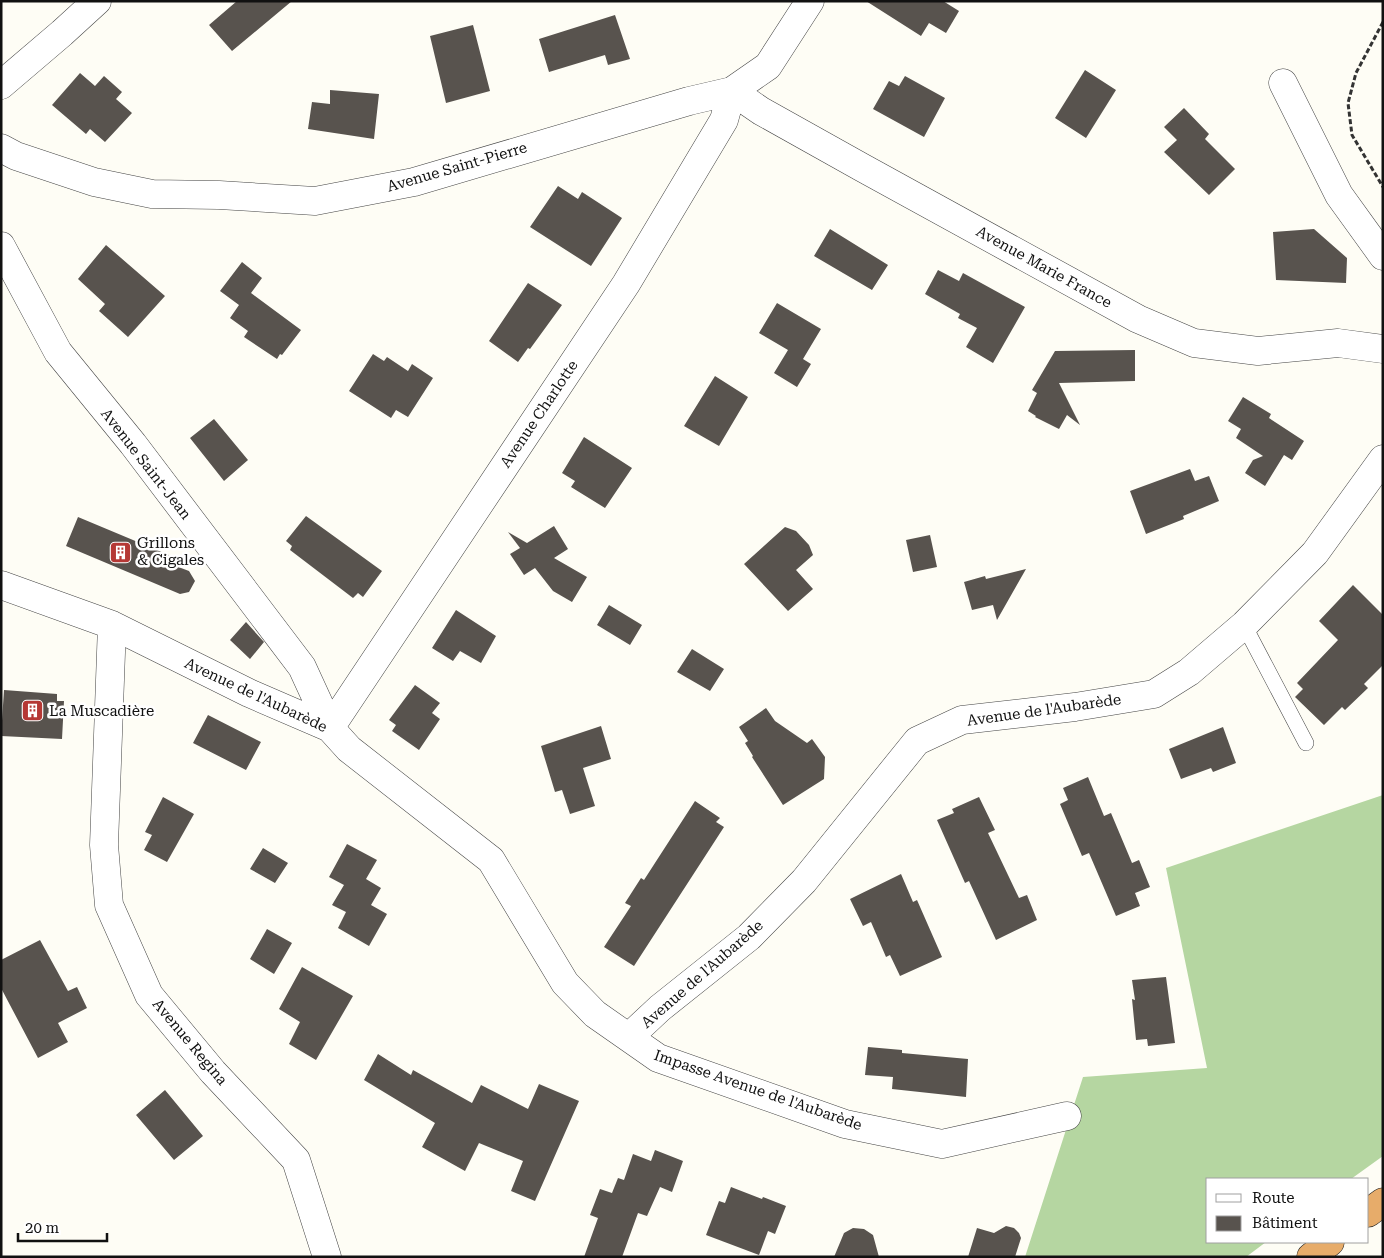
<svg xmlns="http://www.w3.org/2000/svg" width="1384" height="1258" font-family="'Roboto Serif',serif">
<style>
.forest{fill:#b5d6a1}
.building{fill:#58534e}
.lines{fill:none;stroke-linecap:round;stroke-linejoin:round}
.lane-casing{stroke:#444;stroke-width:16}
.street-casing{stroke:#444;stroke-width:29}
.highway-casing{stroke:#222;stroke-width:29}
.path{stroke:#333;stroke-width:3;stroke-dasharray:5 2.5;stroke-linecap:butt}
.lane{stroke:#fff;stroke-width:15}
.street{stroke:#fff;stroke-width:28}
.highway{stroke:#e7ac6a;stroke-width:28}
.labels{text-anchor:middle;dominant-baseline:central;stroke-width:5;stroke-linejoin:round;paint-order:stroke}
.street-label{font-size:15px;fill:#111;stroke:#fff}
.poi-label{font-size:15px;fill:#111;stroke:#fff;text-anchor:start}
</style>
<rect width="100%" height="100%" fill="#fefdf5"/>
<path class="forest" d="M 1383,795 L 1383,1156 L 1351,1179 L 1208,1179 L 1208,1242 L 1266,1242 L 1246,1257 L 1025,1257 L 1083,1077 L 1207,1068 L 1166,868 Z"/>
<path class="building" d="M 237,1 L 292,1 L 232,51 L 209,25 Z
M 866,1 L 943,1 L 959,11 L 946,33 L 929,23 L 921,36 Z
M 615,15 L 630,59 L 608,65 L 605,55 L 549,72 L 539,39 Z
M 473,25 L 490,91 L 446,103 L 430,36 Z
M 1085,70 L 1116,90 L 1086,138 L 1055,118 Z
M 80,73 L 95,86 L 104,76 L 122,92 L 116,99 L 132,113 L 105,142 L 90,129 L 86,134 L 52,105 Z
M 905,76 L 945,98 L 924,137 L 873,109 L 889,81 L 899,86 Z
M 330,90 L 379,94 L 374,139 L 308,129 L 312,102 L 330,104 Z
M 1184,108 L 1209,134 L 1205,139 L 1235,169 L 1209,195 L 1164,152 L 1177,140 L 1164,127 Z
M 558,186 L 578,199 L 582,192 L 622,218 L 591,266 L 530,227 Z
M 830,229 L 888,265 L 872,290 L 814,256 Z
M 1314,229 L 1347,258 L 1346,283 L 1276,280 L 1273,232 Z
M 106,245 L 165,296 L 128,337 L 99,311 L 105,304 L 78,279 Z
M 242,262 L 262,278 L 251,293 L 301,330 L 282,355 L 280,354 L 277,359 L 244,337 L 248,331 L 230,318 L 239,305 L 220,291 Z
M 938,270 L 959,281 L 963,273 L 1025,307 L 993,363 L 966,347 L 977,328 L 958,318 L 960,314 L 925,294 Z
M 528,283 L 562,305 L 530,349 L 528,348 L 518,362 L 489,341 Z
M 777,303 L 821,329 L 803,359 L 811,364 L 797,387 L 774,373 L 788,350 L 759,333 Z
M 1135,350 L 1135,381 L 1059,383 L 1080,425 L 1067,415 L 1059,429 L 1035,417 L 1036,416 L 1028,411 L 1037,393 L 1032,390 L 1055,351 Z
M 373,354 L 384,361 L 387,357 L 408,371 L 412,364 L 433,378 L 408,417 L 396,410 L 391,418 L 349,391 Z
M 715,376 L 748,397 L 719,446 L 684,426 Z
M 1243,397 L 1271,414 L 1269,418 L 1304,441 L 1292,460 L 1284,455 L 1265,486 L 1245,473 L 1253,460 L 1263,456 L 1236,438 L 1241,429 L 1228,421 Z
M 214,419 L 248,460 L 224,481 L 190,438 Z
M 584,437 L 632,468 L 605,508 L 571,487 L 575,481 L 562,473 Z
M 1190,469 L 1195,481 L 1209,476 L 1219,501 L 1183,516 L 1184,519 L 1146,534 L 1130,491 Z
M 306,516 L 382,571 L 363,597 L 358,593 L 353,598 L 290,550 L 292,546 L 286,541 Z
M 78,517 L 176,558 L 173,565 L 189,571 L 195,581 L 189,592 L 180,594 L 66,546 Z
M 554,526 L 568,549 L 554,558 L 587,577 L 572,602 L 553,591 L 535,568 L 524,575 L 510,554 L 520,548 L 508,532 L 527,543 Z
M 785,527 L 796,531 L 809,545 L 813,555 L 796,570 L 813,589 L 788,611 L 744,564 Z
M 930,535 L 937,567 L 913,572 L 906,540 Z
M 1026,569 L 997,620 L 993,605 L 972,610 L 964,582 L 985,576 L 986,579 Z
M 1353,585 L 1383,615 L 1383,665 L 1364,684 L 1368,688 L 1345,710 L 1342,707 L 1324,725 L 1295,697 L 1303,689 L 1297,683 L 1338,640 L 1319,621 Z
M 609,605 L 642,625 L 630,645 L 597,625 Z
M 456,610 L 496,636 L 481,663 L 460,651 L 453,661 L 432,648 Z
M 246,622 L 264,642 L 250,659 L 230,640 Z
M 692,649 L 724,669 L 710,691 L 677,672 Z
M 415,685 L 440,703 L 432,713 L 440,719 L 419,750 L 392,731 L 396,725 L 389,720 Z
M 4,690 L 57,694 L 57,701 L 64,701 L 62,739 L 1,736 Z
M 766,708 L 775,721 L 807,743 L 812,739 L 825,757 L 824,779 L 783,805 L 752,757 L 753,756 L 745,743 L 748,741 L 739,727 Z
M 208,715 L 261,742 L 246,770 L 193,743 Z
M 601,726 L 611,759 L 583,768 L 595,806 L 570,814 L 562,790 L 555,792 L 541,746 Z
M 1223,727 L 1236,763 L 1213,772 L 1211,768 L 1181,779 L 1169,749 Z
M 1088,777 L 1104,816 L 1111,813 L 1132,863 L 1139,860 L 1150,887 L 1135,893 L 1140,906 L 1116,916 L 1089,853 L 1082,856 L 1060,804 L 1068,800 L 1063,788 Z
M 163,797 L 194,814 L 167,862 L 144,850 L 152,835 L 145,832 Z
M 979,797 L 995,830 L 988,833 L 1019,898 L 1027,895 L 1037,920 L 996,940 L 969,881 L 965,883 L 937,820 L 954,813 L 952,809 Z
M 695,801 L 720,818 L 716,822 L 724,827 L 634,966 L 604,947 L 631,906 L 625,903 L 641,878 L 644,880 Z
M 347,844 L 377,860 L 366,879 L 381,888 L 371,905 L 387,914 L 369,946 L 338,928 L 346,912 L 332,905 L 344,885 L 329,877 Z
M 263,848 L 288,863 L 275,883 L 250,869 Z
M 901,874 L 913,902 L 917,900 L 942,957 L 900,976 L 890,955 L 886,957 L 871,922 L 863,926 L 850,899 Z
M 267,929 L 292,943 L 274,974 L 250,959 Z
M 40,940 L 68,991 L 77,987 L 87,1008 L 58,1023 L 68,1042 L 38,1058 L 1,988 L 1,960 Z
M 302,967 L 353,996 L 316,1060 L 289,1044 L 300,1022 L 279,1009 Z
M 1166,977 L 1175,1043 L 1148,1046 L 1147,1039 L 1136,1040 L 1132,999 L 1135,1000 L 1132,980 Z
M 868,1047 L 902,1050 L 902,1053 L 968,1059 L 966,1097 L 892,1089 L 893,1077 L 865,1075 Z
M 378,1054 L 411,1075 L 413,1070 L 472,1103 L 481,1085 L 528,1109 L 539,1084 L 579,1101 L 535,1201 L 511,1191 L 523,1161 L 479,1143 L 465,1171 L 422,1147 L 435,1123 L 364,1080 Z
M 165,1090 L 203,1136 L 174,1160 L 136,1115 Z
M 655,1150 L 683,1161 L 672,1192 L 660,1187 L 647,1216 L 638,1213 L 622,1257 L 584,1257 L 598,1218 L 590,1215 L 600,1189 L 612,1193 L 618,1178 L 624,1180 L 633,1154 L 651,1161 Z
M 731,1187 L 762,1199 L 763,1197 L 786,1206 L 775,1234 L 768,1231 L 759,1255 L 706,1235 L 719,1201 L 725,1203 Z
M 1006,1226 L 1014,1228 L 1019,1233 L 1021,1238 L 1015,1257 L 968,1257 L 977,1228 L 994,1233 Z
M 853,1228 L 864,1229 L 873,1235 L 879,1257 L 834,1257 L 844,1233 Z"/>
<g class="lines">
<defs>
<path id="lane" d="M 1244,625 L 1306,743"/>
<path id="street" d="M 1283,83 L 1339,195 L 1383,256
M 1,85 L 62,33 L 97,1
M 1,148 L 16,156 L 94,182 L 152,194 L 219,195 L 315,201 L 414,182 L 689,101 L 732,91 L 768,66 L 810,1
M 1,246 L 58,352 L 133,444 L 302,667 L 330,728
M 1,585 L 112,625 L 249,693 L 330,728 L 349,749 L 491,860 L 565,983 L 595,1014 L 658,1058 L 845,1124 L 942,1144 L 1067,1116
M 112,625 L 104,845 L 109,905 L 149,995 L 213,1072 L 296,1160 L 327,1257
M 330,728 L 626,284 L 724,120 L 732,91 L 761,111 L 863,168 L 1138,319 L 1194,343 L 1258,351 L 1338,343 L 1383,349
M 629,1037 L 660,1008 L 749,937 L 804,881 L 917,741 L 962,720 L 1075,707 L 1154,694 L 1189,672 L 1244,625 L 1315,553 L 1383,459"/>
<path id="highway" d="M 1368,1213 L 1383,1202
M 1311,1257 L 1330,1242"/>
</defs>
<use href="#lane" class="lane-casing"/>
<use href="#street" class="street-casing"/>
<use href="#highway" class="highway-casing"/>
<path class="path" d="M 1383,22 L 1356,73 L 1348,103 L 1352,135 L 1383,187"/>
<use href="#lane" class="lane"/>
<use href="#street" class="street"/>
<use href="#highway" class="highway"/>
</g>
<defs>
<symbol id="building-square" viewBox="-11 -11 22 22"><rect x="-9" y="-9" width="18" height="18" rx="4" fill="#b53835" stroke="#fff"/><path d="M-4-6H4V6H1V3H-1V6H-4ZM-2.5-4.3h1.7v1.8h-1.7ZM.8-4.3h1.7v1.8H.8ZM-2.5-1h1.7V.8h-1.7ZM.8-1h1.7V.8H.8Z" fill="#fff"/></symbol>
</defs>
<g fill-rule="evenodd">
<use href="#building-square" x="108" y="540" width="25" height="25"/>
<use href="#building-square" x="20" y="698" width="25" height="25"/>
</g>
<g class="labels">
<g class="street-label">
<text transform="translate(457 167) rotate(-16)">Avenue Saint-Pierre</text>
<text transform="translate(1044 267) rotate(29)">Avenue Marie France</text>
<text transform="translate(539 414) rotate(-56)">Avenue Charlotte</text>
<text transform="translate(146 464) rotate(52)">Avenue Saint-Jean</text>
<text transform="translate(256 695) rotate(25)">Avenue de l'Aubarède</text>
<text transform="translate(1044 710) rotate(-8)">Avenue de l'Aubarède</text>
<text transform="translate(702 974) rotate(-41)">Avenue de l'Aubarède</text>
<text transform="translate(190 1042) rotate(50)">Avenue Regina</text>
<text transform="translate(758 1090) rotate(19)">Impasse Avenue de l'Aubarède</text>
</g>
<g class="poi-label">
<text x="137" y="543">Grillons<tspan x="137" dy="17">&amp; Cigales</tspan></text>
<text x="49" y="711">La Muscadière</text>
</g>
</g>
<rect width="1384" height="1258" fill="none" stroke="#111111" stroke-width="5"/>
<rect x="1206" y="1178" width="162" height="65" fill="#ffffff" stroke="#a0a0a0"/>
<rect x="1216" y="1194" width="25" height="8" fill="#ffffff" stroke="#a0a0a0"/>
<text x="1252" y="1203" font-size="15" fill="#111111">Route</text>
<rect x="1216" y="1216" width="25" height="15" fill="#58534e" stroke="#a0a0a0"/>
<text x="1252" y="1228" font-size="15" fill="#111111">Bâtiment</text>
<path d="M18 1233v8h89v-8" fill="none" stroke="#111111" stroke-width="2.5"/>
<text x="25" y="1233" font-size="15" fill="#111111" stroke="#ffffff" stroke-width="4" paint-order="stroke">20 m</text>
</svg>
